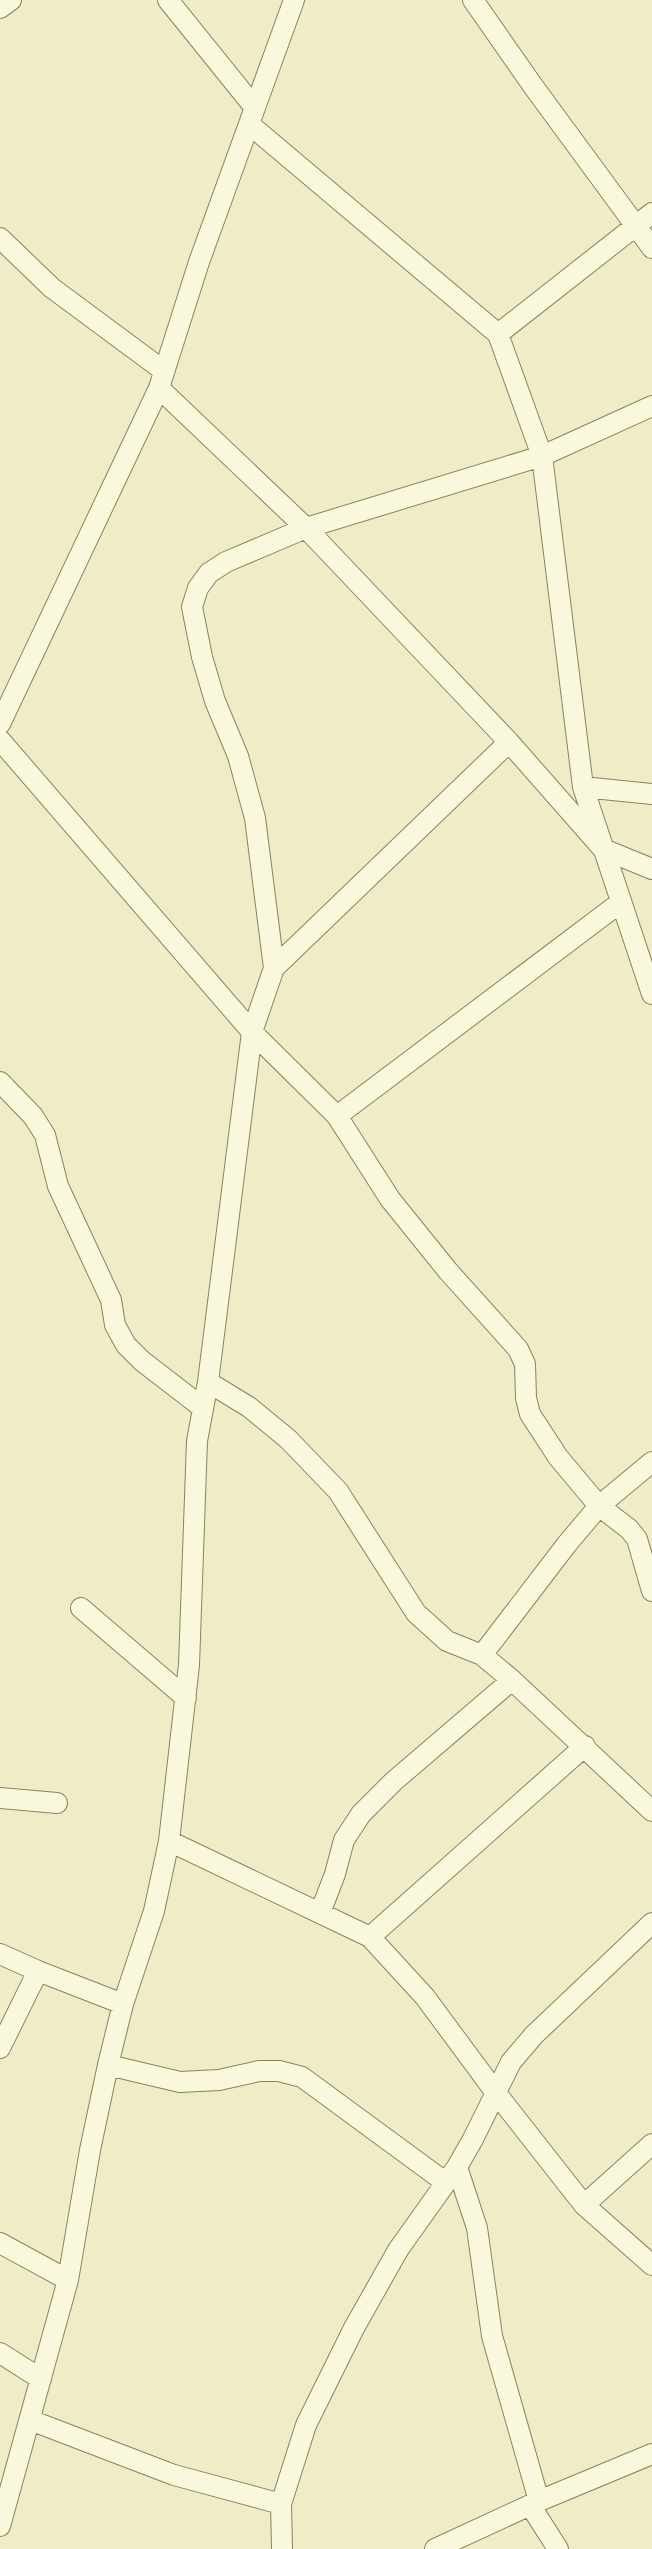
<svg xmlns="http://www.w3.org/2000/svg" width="652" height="2549" font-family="'Times New Roman',serif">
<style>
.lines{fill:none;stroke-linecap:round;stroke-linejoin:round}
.street-casing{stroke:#8b825d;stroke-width:22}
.street{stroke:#f9f8dc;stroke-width:20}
</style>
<rect width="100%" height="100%" fill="#efedc8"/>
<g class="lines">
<defs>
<path id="street" d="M 168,0 L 255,108
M 473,0 L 533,86 L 652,248
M 0,8 L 11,0
M 249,124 L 498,334 L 542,456 L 583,787 L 652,994
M 0,238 L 52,288 L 164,371
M 498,334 L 652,213
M 159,388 L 306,528 L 509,742 L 603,849 L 652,869
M 0,724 L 159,388 L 199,262 L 294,0
M 0,740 L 252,1032 L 208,1382 L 197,1441 L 189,1665 L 169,1841 L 154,1911 L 123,2004 L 108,2065 L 90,2150 L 68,2280 L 0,2526
M 509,742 L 274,968 L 252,1032 L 337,1116 L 390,1199 L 448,1271 L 518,1349 L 525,1364 L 526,1398 L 530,1414 L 558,1457 L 599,1506 L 629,1529 L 637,1539 L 652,1591
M 583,787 L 652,794
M 274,968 L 255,818 L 238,756 L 215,701 L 202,657 L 192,607 L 198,588 L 209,573 L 226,562 L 306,528 L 542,456 L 652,406
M 0,1082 L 33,1116 L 45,1135 L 58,1186 L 111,1300 L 115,1325 L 126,1345 L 142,1361 L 203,1408
M 337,1116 L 621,902
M 208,1382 L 249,1407 L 288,1439 L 338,1491 L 416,1613 L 447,1641 L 482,1655 L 512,1680 L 652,1811
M 81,1608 L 186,1698
M 482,1655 L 567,1544 L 599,1506 L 652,1462
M 0,1798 L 57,1803
M 169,1841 L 370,1937 L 425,1997 L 496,2093 L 584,2205 L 652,2265
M 320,1913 L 335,1874 L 344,1840 L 361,1814 L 394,1781 L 512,1680
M 370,1937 L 585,1746
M 0,1954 L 38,1971 L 123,2004
M 0,2048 L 38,1971
M 108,2065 L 180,2082 L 219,2080 L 259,2071 L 279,2071 L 302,2077 L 445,2182
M 457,2167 L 477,2228 L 492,2336 L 539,2501
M 584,2205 L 652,2144
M 0,2243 L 68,2280
M 0,2353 L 41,2379
M 30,2420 L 174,2475 L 281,2504
M 530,2505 L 558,2549
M 282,2549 L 281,2504 L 306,2425 L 354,2328 L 398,2250 L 457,2167 L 473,2139 L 511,2062 L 534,2035 L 652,1923
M 435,2549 L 539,2501 L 652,2454"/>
</defs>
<use href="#street" class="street-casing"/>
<use href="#street" class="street"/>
</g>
</svg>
